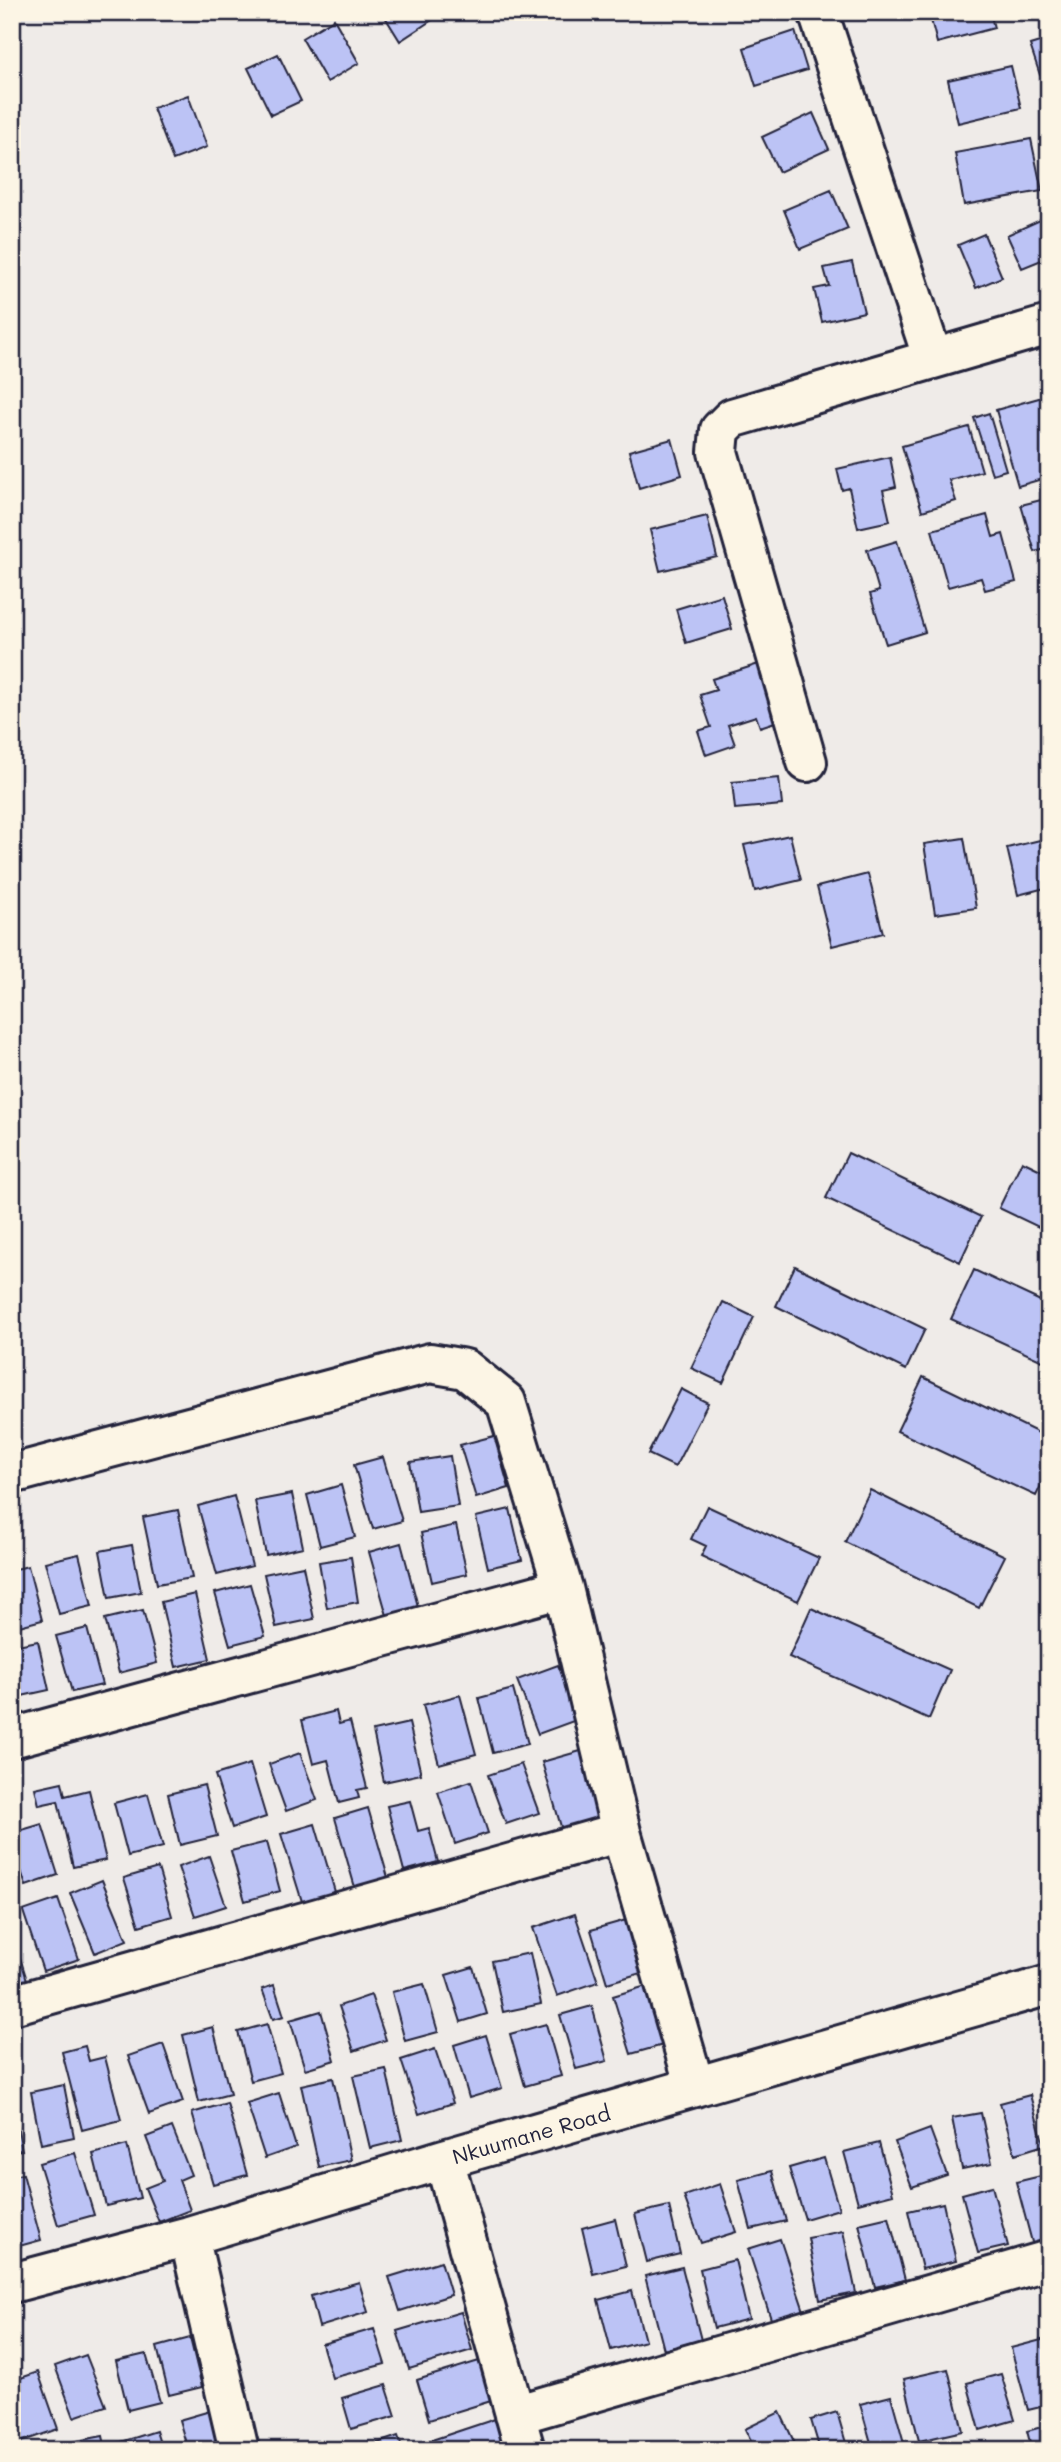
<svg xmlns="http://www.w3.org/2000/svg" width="1061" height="2462" font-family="Mali,sans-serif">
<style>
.building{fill:#bcc3f5;stroke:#22223b;stroke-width:2}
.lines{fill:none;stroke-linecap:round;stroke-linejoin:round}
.minor-casing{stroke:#22223b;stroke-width:44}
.minor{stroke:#fcf5e5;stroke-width:38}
.labels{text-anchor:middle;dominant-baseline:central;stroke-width:6;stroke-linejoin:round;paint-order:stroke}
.street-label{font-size:21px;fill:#22223b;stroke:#fcf5e5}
</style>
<rect width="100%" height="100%" fill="#efebe8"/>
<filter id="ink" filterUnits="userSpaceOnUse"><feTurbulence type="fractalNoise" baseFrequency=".0143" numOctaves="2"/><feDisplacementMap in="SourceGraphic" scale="14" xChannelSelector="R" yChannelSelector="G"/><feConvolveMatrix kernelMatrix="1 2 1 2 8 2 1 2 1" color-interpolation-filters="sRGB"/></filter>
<g filter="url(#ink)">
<path class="building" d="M 382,12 L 444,12 L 400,41 Z
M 929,12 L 990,12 L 994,28 L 937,43 Z
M 334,19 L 359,63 L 327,82 L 302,38 Z
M 795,31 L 807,70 L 756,86 L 744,48 Z
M 1049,39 L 1049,72 L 1040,75 L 1030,45 Z
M 278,54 L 301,101 L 271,115 L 248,68 Z
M 1011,66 L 1021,108 L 958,123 L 948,80 Z
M 188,95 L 207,147 L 173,160 L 153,108 Z
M 813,113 L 829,149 L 779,172 L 762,137 Z
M 1031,139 L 1042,191 L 964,205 L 955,153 Z
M 831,190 L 848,229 L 800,249 L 784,210 Z
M 1049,216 L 1049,257 L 1022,268 L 1007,235 Z
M 984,234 L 1002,277 L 976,288 L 958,245 Z
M 852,262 L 864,312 L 822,322 L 814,289 L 829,286 L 824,268 Z
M 1046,396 L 1049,407 L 1049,477 L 1018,486 L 996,410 Z
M 989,413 L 1006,470 L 992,474 L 974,418 Z
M 969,427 L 982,471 L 949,480 L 956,501 L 922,511 L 902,446 Z
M 672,439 L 682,475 L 639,488 L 629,451 Z
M 890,457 L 896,487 L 883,490 L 890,521 L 858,528 L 849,488 L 842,490 L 837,469 Z
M 1049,498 L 1049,548 L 1035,552 L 1021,505 Z
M 987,515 L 993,537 L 1003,534 L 1016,582 L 985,590 L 981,578 L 948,587 L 932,530 Z
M 707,516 L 717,557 L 660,571 L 650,530 Z
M 897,541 L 925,632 L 886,644 L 870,594 L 879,591 L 867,550 Z
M 722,595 L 732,629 L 686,643 L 676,609 Z
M 768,661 L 787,718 L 760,727 L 756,716 L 728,725 L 735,745 L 706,755 L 698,731 L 711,727 L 700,695 L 716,690 L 712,679 Z
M 779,778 L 782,805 L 735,809 L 732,782 Z
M 790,835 L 801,880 L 755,891 L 744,845 Z
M 964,838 L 976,908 L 935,914 L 924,844 Z
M 1040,840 L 1049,874 L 1049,887 L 1018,895 L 1007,848 Z
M 868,874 L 883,933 L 832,946 L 817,887 Z
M 848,1153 L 981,1217 L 960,1262 L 826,1198 Z
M 1022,1161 L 1049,1174 L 1049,1232 L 999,1208 Z
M 795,1266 L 925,1329 L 906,1370 L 776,1306 Z
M 974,1270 L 1049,1305 L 1049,1364 L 951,1319 Z
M 723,1302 L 754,1317 L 723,1383 L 691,1368 Z
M 923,1377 L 1049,1438 L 1049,1469 L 1036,1496 L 897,1431 Z
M 681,1389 L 708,1403 L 675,1467 L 648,1454 Z
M 494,1436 L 509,1488 L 476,1498 L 460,1445 Z
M 450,1456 L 458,1506 L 418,1512 L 410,1462 Z
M 383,1457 L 402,1521 L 373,1529 L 354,1465 Z
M 341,1485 L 355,1537 L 320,1546 L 307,1495 Z
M 870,1490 L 1005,1556 L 979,1608 L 845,1542 Z
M 292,1494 L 303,1547 L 266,1555 L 255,1501 Z
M 234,1496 L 252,1566 L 217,1575 L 198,1506 Z
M 707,1506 L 819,1558 L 798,1601 L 701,1556 L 706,1546 L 691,1539 Z
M 510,1509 L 522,1560 L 488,1568 L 476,1517 Z
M 178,1510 L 192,1578 L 157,1584 L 143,1517 Z
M 456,1525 L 467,1574 L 432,1582 L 421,1533 Z
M 401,1543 L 419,1610 L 388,1619 L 369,1552 Z
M 132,1545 L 141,1592 L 109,1598 L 100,1551 Z
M 79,1554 L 92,1606 L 59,1614 L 45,1562 Z
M 351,1557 L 358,1602 L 327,1608 L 319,1562 Z
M 28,1566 L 42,1620 L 12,1628 L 12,1570 Z
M 303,1566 L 314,1619 L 276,1627 L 264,1574 Z
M 250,1584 L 265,1636 L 230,1645 L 215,1593 Z
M 195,1594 L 210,1659 L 176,1667 L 161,1602 Z
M 811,1608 L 950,1670 L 929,1719 L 789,1657 Z
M 143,1610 L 157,1663 L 119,1673 L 105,1619 Z
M 87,1628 L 102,1685 L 72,1692 L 56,1636 Z
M 38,1641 L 49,1690 L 17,1697 L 12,1678 L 12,1646 Z
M 558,1665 L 579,1719 L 538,1734 L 517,1680 Z
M 513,1689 L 528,1744 L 493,1753 L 479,1698 Z
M 460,1695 L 476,1754 L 439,1764 L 423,1705 Z
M 336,1711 L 339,1724 L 350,1721 L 367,1788 L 357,1790 L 359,1798 L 339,1803 L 328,1760 L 313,1764 L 302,1720 Z
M 409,1723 L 421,1774 L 384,1782 L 373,1731 Z
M 584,1750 L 603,1819 L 562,1830 L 542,1762 Z
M 300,1753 L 317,1800 L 286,1811 L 269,1764 Z
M 250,1764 L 266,1817 L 232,1828 L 215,1775 Z
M 521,1764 L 539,1813 L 506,1824 L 488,1775 Z
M 471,1781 L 488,1833 L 455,1844 L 438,1792 Z
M 62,1782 L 65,1796 L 89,1790 L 106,1860 L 73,1867 L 58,1801 L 39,1805 L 35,1788 Z
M 204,1785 L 217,1836 L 180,1845 L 168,1794 Z
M 148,1794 L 163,1847 L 128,1856 L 114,1803 Z
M 410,1801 L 418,1831 L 429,1828 L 438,1862 L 404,1871 L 387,1806 Z
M 368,1808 L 389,1881 L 356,1891 L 335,1818 Z
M 42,1824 L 58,1875 L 26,1886 L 12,1843 L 12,1833 Z
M 315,1824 L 338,1902 L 305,1911 L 281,1834 Z
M 267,1842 L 280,1891 L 245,1901 L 231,1851 Z
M 209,1856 L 226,1906 L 195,1916 L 178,1867 Z
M 158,1868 L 172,1916 L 139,1926 L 124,1878 Z
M 102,1880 L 127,1940 L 95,1953 L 70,1893 Z
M 58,1899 L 79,1959 L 43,1971 L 23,1911 Z
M 575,1914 L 598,1982 L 557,1996 L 533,1928 Z
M 626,1920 L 641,1973 L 607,1983 L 591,1930 Z
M 12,1932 L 27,1980 L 12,1985 Z
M 530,1953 L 541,2004 L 503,2012 L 492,1961 Z
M 473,1967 L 487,2014 L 461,2022 L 446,1975 Z
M 424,1984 L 438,2032 L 405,2041 L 392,1992 Z
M 274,1985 L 284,2016 L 273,2019 L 262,1989 Z
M 646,1986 L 663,2045 L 631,2054 L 613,1996 Z
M 371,1995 L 386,2040 L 354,2051 L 339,2006 Z
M 592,2006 L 607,2061 L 576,2069 L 560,2015 Z
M 321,2011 L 335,2060 L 305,2069 L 290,2020 Z
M 267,2024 L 281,2073 L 251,2081 L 238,2032 Z
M 546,2024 L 561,2076 L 525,2086 L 510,2034 Z
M 213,2027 L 230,2094 L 199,2102 L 183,2035 Z
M 486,2035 L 502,2088 L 469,2098 L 454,2045 Z
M 163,2044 L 183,2102 L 149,2114 L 128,2056 Z
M 85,2046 L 89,2061 L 105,2057 L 121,2120 L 82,2130 L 62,2052 Z
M 435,2049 L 453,2103 L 419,2114 L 401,2060 Z
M 386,2069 L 402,2140 L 370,2148 L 353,2076 Z
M 333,2078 L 351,2160 L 319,2167 L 301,2085 Z
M 64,2085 L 74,2137 L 41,2144 L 31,2092 Z
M 279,2093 L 296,2147 L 265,2158 L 247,2103 Z
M 1030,2095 L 1044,2145 L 1015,2154 L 1000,2103 Z
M 12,2099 L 22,2150 L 12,2151 Z
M 227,2103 L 247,2175 L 213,2184 L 192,2113 Z
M 981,2113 L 992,2163 L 962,2169 L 952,2118 Z
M 172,2127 L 191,2175 L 179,2180 L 190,2210 L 159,2222 L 145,2188 L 163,2181 L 146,2137 Z
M 930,2129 L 947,2175 L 912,2187 L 895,2142 Z
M 879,2143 L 893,2194 L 858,2203 L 844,2152 Z
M 127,2145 L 140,2198 L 106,2206 L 93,2154 Z
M 75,2153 L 94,2215 L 58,2225 L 39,2163 Z
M 824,2158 L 839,2209 L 805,2219 L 789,2168 Z
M 772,2171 L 786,2221 L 751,2229 L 738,2180 Z
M 23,2174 L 41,2240 L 12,2248 L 12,2176 Z
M 1049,2174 L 1049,2242 L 1033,2246 L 1016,2182 Z
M 720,2184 L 736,2232 L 701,2243 L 684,2196 Z
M 992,2186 L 1008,2246 L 978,2253 L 962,2194 Z
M 943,2203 L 956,2261 L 922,2269 L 908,2211 Z
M 669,2206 L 680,2254 L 647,2262 L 635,2214 Z
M 889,2217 L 905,2280 L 875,2287 L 859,2224 Z
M 615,2219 L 626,2266 L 593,2274 L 582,2228 Z
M 843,2231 L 856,2293 L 820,2300 L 808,2238 Z
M 780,2239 L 804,2311 L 772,2322 L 748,2249 Z
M 735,2260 L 749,2319 L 714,2328 L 700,2269 Z
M 441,2261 L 451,2295 L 400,2311 L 389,2277 Z
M 682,2267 L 701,2340 L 664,2350 L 645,2276 Z
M 359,2282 L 368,2312 L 319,2327 L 311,2296 Z
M 632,2291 L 645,2341 L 611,2350 L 598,2300 Z
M 461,2312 L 472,2350 L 409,2369 L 397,2331 Z
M 374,2329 L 385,2364 L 332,2378 L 322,2344 Z
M 190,2338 L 202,2387 L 169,2395 L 157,2347 Z
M 1049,2338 L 1049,2405 L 1028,2410 L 1011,2348 Z
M 146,2354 L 160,2402 L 128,2410 L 116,2361 Z
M 86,2355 L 106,2406 L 74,2417 L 55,2366 Z
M 479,2361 L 491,2401 L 429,2420 L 417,2380 Z
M 948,2369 L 963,2431 L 919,2441 L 904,2379 Z
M 38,2372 L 58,2429 L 15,2444 L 12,2437 L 12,2381 Z
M 1001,2374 L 1015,2420 L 980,2430 L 967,2383 Z
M 386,2385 L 396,2416 L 351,2429 L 342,2398 Z
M 891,2396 L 906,2450 L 873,2450 L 860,2404 Z
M 210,2411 L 221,2450 L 188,2450 L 179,2420 Z
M 780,2412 L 798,2450 L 755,2450 L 745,2429 Z
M 837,2412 L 848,2450 L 820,2450 L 811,2420 Z
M 504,2416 L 516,2450 L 432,2450 L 429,2441 Z
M 1049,2425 L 1049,2450 L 1032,2450 L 1027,2431 Z
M 156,2431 L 162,2450 L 120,2450 L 118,2443 Z
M 103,2436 L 106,2450 L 67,2450 L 66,2443 Z
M 398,2436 L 403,2450 L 357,2450 Z"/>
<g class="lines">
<defs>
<path id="minor" d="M 818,12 L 933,359
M 807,762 L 718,452 L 720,430 L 732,418 L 1049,325
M 12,1474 L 430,1363 L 465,1369 L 506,1402 L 563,1588 L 621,1832 L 695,2087
M 12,1738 L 563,1588
M 12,2005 L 621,1832
M 444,2159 L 525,2450
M 189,2236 L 239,2450
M 12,2283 L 189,2236 L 444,2159 L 1049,1985
M 515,2415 L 1049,2260"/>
</defs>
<use href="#minor" class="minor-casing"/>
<use href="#minor" class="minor"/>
</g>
</g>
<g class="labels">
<g class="street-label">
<text transform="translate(531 2134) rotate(-16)">Nkuumane Road</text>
</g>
</g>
<rect width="1061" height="2462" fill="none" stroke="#fcf5e5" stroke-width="42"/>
<rect x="21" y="21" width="1019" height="2420" fill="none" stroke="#22223b" stroke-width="2.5" filter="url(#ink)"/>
</svg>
